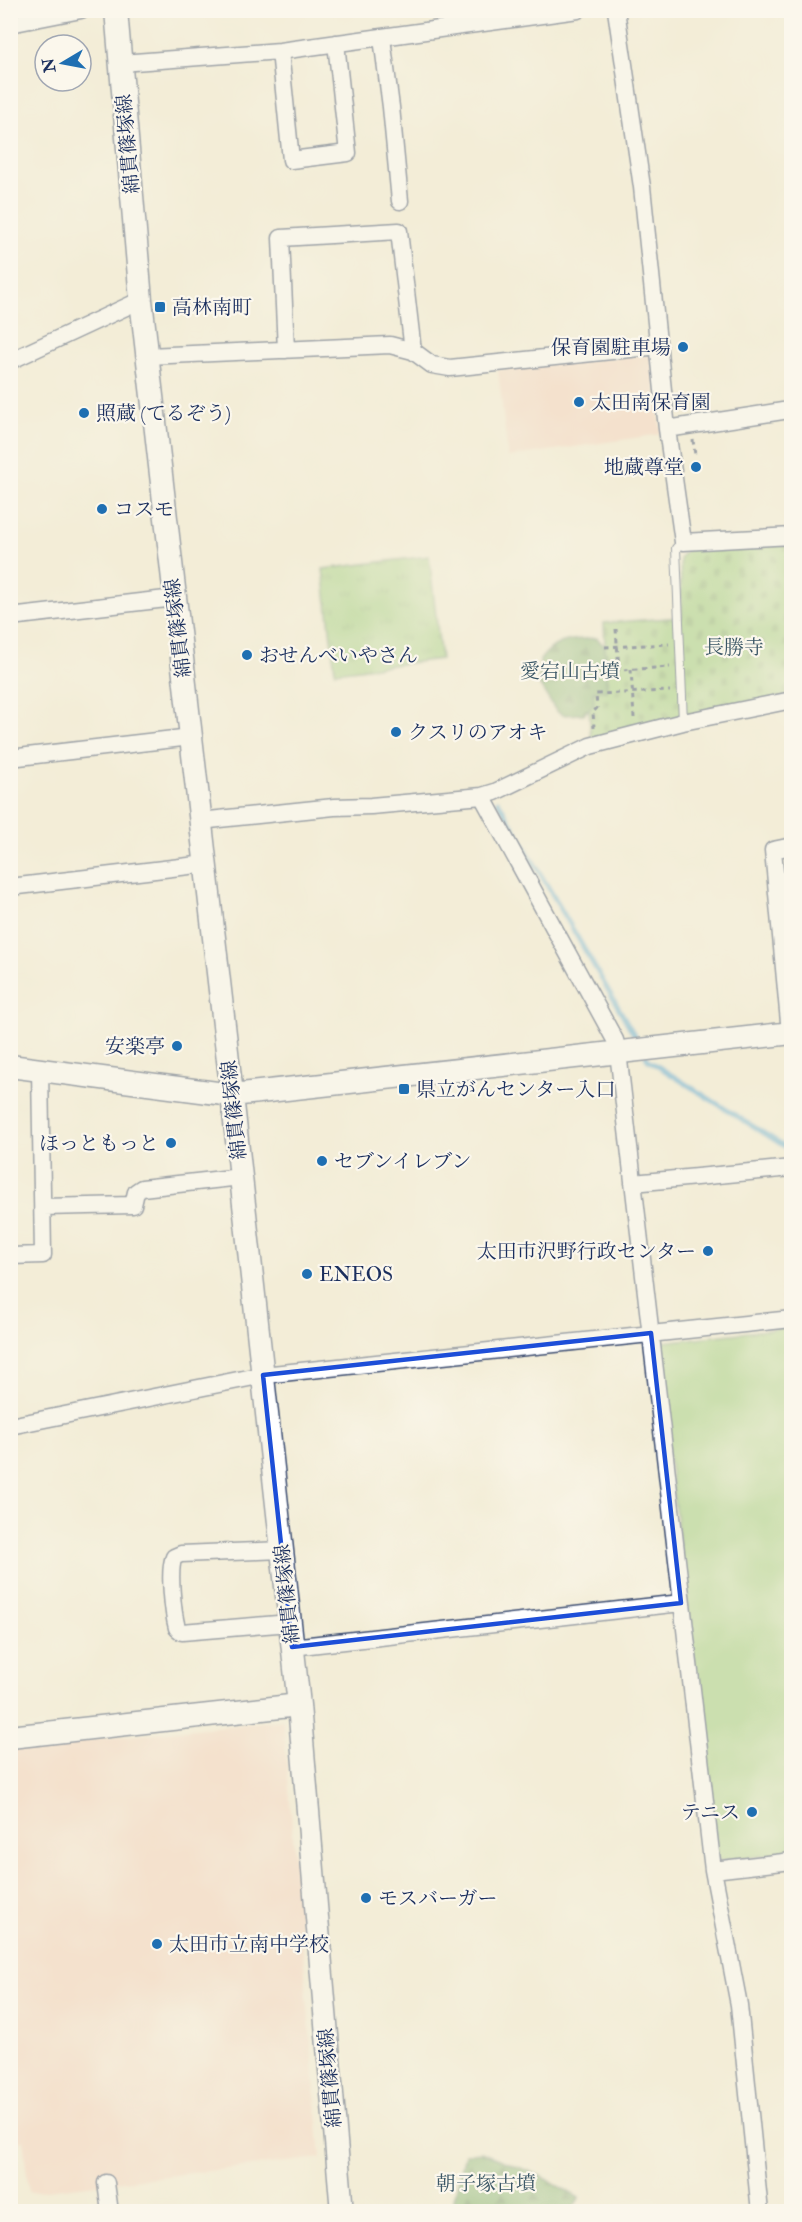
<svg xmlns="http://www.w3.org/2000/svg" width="802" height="2222" font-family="'IM FELL Double Pica','Noto Serif JP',serif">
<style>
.built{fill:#f5d3c1}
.grass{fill:url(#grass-tufts);stroke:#5c7e6e;stroke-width:1.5}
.forest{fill:url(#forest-firs);stroke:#4c7066;stroke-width:1.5}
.cemetery{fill:url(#cemetery-stones);stroke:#5c7e6e;stroke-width:1.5}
.green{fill:#9cce7e;stroke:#5c7e6e;stroke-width:1.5}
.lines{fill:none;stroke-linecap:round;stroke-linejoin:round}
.stream{stroke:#5aa9d4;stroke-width:5}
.lane-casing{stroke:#3b4c70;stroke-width:10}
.street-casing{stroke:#3b4c70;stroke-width:19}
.secondary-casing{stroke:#3b4c70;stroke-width:25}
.path{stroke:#3b4c70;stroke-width:3;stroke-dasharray:4.5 4.5;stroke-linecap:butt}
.lane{stroke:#fff;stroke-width:8}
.street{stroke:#fff;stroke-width:16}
.secondary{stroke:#fff;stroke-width:22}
.marked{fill:none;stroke:#1d4ed8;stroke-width:4.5;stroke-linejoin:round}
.poi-dot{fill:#1f6fb2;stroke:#fbf7ec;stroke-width:2}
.labels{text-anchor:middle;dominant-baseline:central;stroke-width:4.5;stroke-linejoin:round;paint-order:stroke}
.street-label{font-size:20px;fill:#1b2f5e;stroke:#fbf7ec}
.poi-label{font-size:20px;fill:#1b2f5e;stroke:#fbf7ec;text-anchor:start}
.park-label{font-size:20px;fill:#3b5766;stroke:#fbf7ec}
</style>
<defs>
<pattern id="grass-tufts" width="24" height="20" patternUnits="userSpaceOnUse" patternTransform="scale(1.5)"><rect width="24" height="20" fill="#9cce7e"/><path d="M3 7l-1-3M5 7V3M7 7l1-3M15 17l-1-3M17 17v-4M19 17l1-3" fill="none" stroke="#86b16f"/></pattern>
<pattern id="forest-firs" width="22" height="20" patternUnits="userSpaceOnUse" patternTransform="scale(1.5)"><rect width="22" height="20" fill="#7db16d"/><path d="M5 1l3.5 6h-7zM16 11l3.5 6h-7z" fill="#66905d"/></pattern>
<pattern id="cemetery-stones" width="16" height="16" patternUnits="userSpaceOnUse" patternTransform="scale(1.5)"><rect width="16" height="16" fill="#9cce7e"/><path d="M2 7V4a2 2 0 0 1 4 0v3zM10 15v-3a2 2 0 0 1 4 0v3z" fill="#86b16f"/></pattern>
</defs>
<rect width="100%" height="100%" fill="#fbf7ec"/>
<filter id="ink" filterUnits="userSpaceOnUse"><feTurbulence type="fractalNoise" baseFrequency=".0167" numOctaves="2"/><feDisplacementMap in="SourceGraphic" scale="12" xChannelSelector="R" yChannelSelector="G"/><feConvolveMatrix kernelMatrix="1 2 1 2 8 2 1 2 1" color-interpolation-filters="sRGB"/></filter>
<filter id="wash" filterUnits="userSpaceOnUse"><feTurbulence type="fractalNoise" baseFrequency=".008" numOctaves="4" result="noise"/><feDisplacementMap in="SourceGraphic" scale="24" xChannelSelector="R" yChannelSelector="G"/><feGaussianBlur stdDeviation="1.35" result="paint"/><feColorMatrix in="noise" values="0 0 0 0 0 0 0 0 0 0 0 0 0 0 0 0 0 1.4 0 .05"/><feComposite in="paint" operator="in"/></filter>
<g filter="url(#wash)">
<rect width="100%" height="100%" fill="#f3edd7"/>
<path class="built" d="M 652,354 L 661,434 L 508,457 L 498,370 Z
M 283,1720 L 321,2158 L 29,2192 L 23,2141 L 10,2142 L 10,1748 Z"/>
<path class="grass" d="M 429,556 L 441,659 L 335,672 L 323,569 Z"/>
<path class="forest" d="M 597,638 L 605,647 L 607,691 L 584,714 L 563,715 L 556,711 L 539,684 L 540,660 C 556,638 572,640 597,638 Z
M 481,2152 L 543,2177 L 579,2198 L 571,2211 L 451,2211 L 465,2154 Z"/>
<path class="cemetery" d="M 791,545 L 791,695 L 591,740 L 589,710 L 594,704 L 593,691 L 607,691 L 604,623 L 682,617 L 680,557 L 691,547 Z"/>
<path class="green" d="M 791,1327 L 791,1853 L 718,1861 L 655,1343 Z"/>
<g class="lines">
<path class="stream" d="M 498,801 L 639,1043
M 646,1056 L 648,1060 L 792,1151"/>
</g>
</g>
<g filter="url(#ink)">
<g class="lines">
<defs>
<path id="lane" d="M 683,722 L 676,548 L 683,542"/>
<path id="street" d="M 616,10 L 642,187 L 667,429 L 683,542 L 792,536
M 10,24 L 81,10
M 382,38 L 391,107 L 400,201
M 280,51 L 291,160 L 348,153 L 336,43
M 121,63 L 280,51 L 578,10
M 286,350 L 281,238 L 399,231 L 413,351
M 148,356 L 390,345 L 413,351 L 432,365 L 450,368 L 659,346
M 10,361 L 141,300
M 667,429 L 789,410
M 10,617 L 175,598
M 10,758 L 191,737
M 482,796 L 615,1040 L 618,1052 L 713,1870 L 739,2005 L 760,2212
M 200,821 L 334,807 L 371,806 L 482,796 L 495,792 L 590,746 L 683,722 L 792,700
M 10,887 L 206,864
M 790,1033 L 773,850 L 792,846
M 633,1183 L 792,1168
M 43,1207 L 133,1205 L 136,1192 L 142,1188 L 241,1177
M 10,1256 L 43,1255 L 40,1069
M 10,1426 L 263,1375 L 792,1319
M 282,1550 L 181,1554 L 174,1557 C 168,1570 173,1613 177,1628 L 182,1632 L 290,1623
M 292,1647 L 681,1603
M 713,1870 L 792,1861
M 106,2183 L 110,2212"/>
<path id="secondary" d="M 116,10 L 141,300 L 232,1095 L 299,1705 L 342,2212
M 10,1066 L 232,1095 L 792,1033
M 10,1737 L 299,1705"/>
</defs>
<use href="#lane" class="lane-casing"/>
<use href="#street" class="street-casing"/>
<use href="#secondary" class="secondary-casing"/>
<path class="path" d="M 693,440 L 695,455
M 616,629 L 619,670
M 605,647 L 669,644
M 631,669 L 634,718
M 606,671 L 670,667
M 594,728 L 593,712 L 597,708 L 596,694 L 670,691"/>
<use href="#lane" class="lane"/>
<use href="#street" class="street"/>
<use href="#secondary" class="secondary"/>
</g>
</g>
<path d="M0 0H802V2222H0ZM 651,1333 L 681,1603 L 292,1647 L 263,1375 Z" fill="#f3edd7" fill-opacity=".55" fill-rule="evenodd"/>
<path class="marked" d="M 651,1333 L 681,1603 L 292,1647 L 263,1375 Z"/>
<g class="poi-dot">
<rect x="154" y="301" width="12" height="12" rx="3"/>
<circle cx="683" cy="347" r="6"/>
<circle cx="579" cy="402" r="6"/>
<circle cx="84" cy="413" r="6"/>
<circle cx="696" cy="467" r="6"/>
<circle cx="102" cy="509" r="6"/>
<circle cx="247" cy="655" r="6"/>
<circle cx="396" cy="732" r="6"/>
<circle cx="177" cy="1046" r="6"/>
<rect x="398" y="1083" width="12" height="12" rx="3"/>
<circle cx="171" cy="1143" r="6"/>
<circle cx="322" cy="1161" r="6"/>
<circle cx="708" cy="1251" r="6"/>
<circle cx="307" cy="1274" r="6"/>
<circle cx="752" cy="1812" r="6"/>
<circle cx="366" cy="1898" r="6"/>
<circle cx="157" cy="1944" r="6"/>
</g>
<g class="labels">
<g class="street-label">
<text transform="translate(128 144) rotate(-95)">綿貫篠塚線</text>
<text transform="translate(178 628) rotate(-97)">綿貫篠塚線</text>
<text transform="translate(234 1110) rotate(-96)">綿貫篠塚線</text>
<text transform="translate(287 1594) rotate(-96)">綿貫篠塚線</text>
<text transform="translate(330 2078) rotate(-95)">綿貫篠塚線</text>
</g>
<g class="poi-label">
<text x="172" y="307">高林南町</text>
<text x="671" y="347" text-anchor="end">保育園駐車場</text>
<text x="591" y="402">太田南保育園</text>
<text x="96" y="413">照蔵 (てるぞう)</text>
<text x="684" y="467" text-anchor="end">地蔵尊堂</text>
<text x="114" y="509">コスモ</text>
<text x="259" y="655">おせんべいやさん</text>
<text x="408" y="732">クスリのアオキ</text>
<text x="165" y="1046" text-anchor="end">安楽亭</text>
<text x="416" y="1089">県立がんセンター入口</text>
<text x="159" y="1143" text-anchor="end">ほっともっと</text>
<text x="334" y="1161">セブンイレブン</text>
<text x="696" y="1251" text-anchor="end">太田市沢野行政センター</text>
<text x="319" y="1274">ENEOS</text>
<text x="740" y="1812" text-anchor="end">テニス</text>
<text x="378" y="1898">モスバーガー</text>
<text x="169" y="1944">太田市立南中学校</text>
</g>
<g class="park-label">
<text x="734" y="647">長勝寺</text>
<text x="570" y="671">愛宕山古墳</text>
<text x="486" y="2183">朝子塚古墳</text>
</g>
</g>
<rect width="802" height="2222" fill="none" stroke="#fbf7ec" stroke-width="36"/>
<g transform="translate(63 63) rotate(260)"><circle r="28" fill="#fbf7ec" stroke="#a1a7b3" stroke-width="1.5"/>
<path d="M0-4.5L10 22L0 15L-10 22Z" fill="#1f6fb2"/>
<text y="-9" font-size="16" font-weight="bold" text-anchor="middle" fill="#1b2f5e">N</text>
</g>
</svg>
